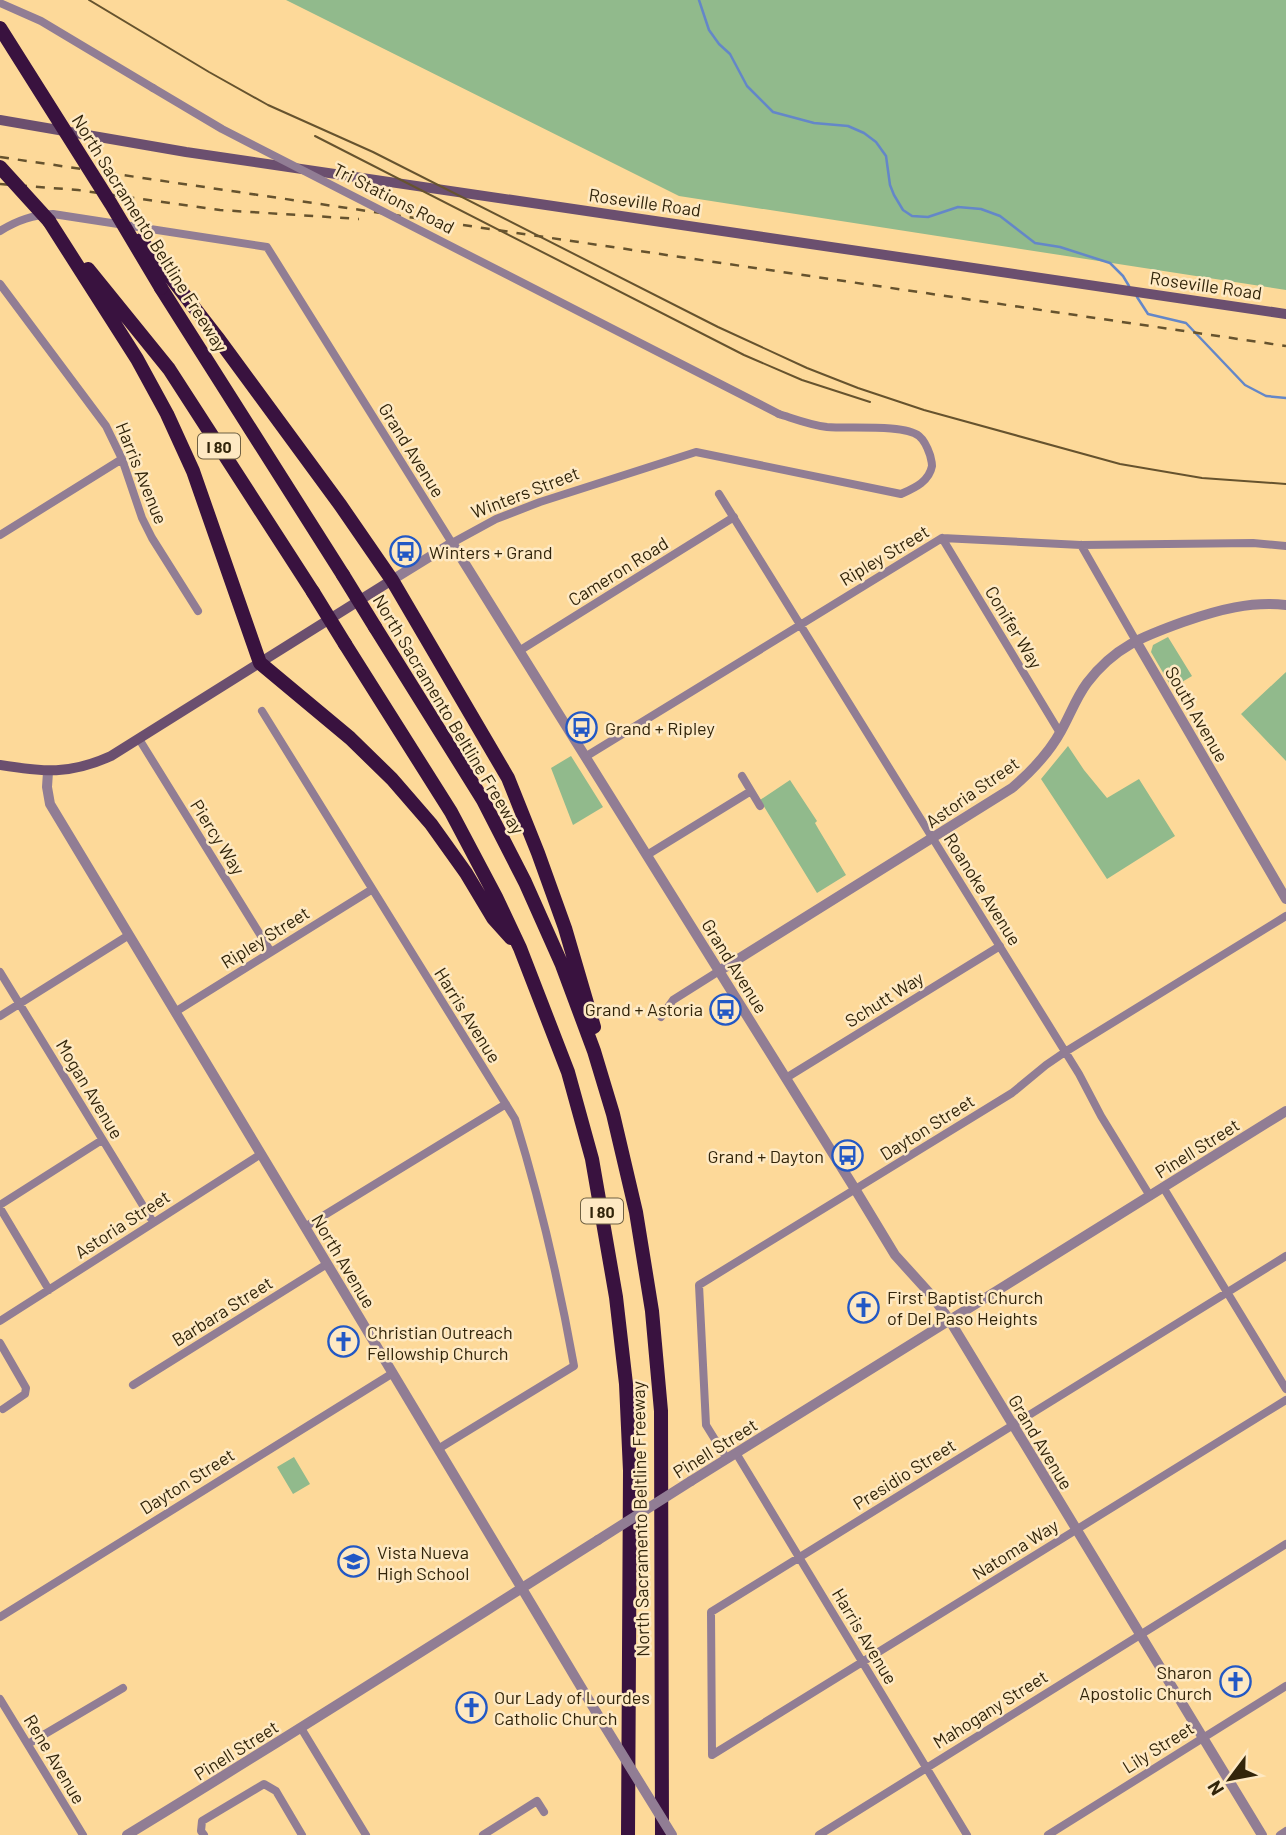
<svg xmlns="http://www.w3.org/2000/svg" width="1286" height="1835" font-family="Barlow,sans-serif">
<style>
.green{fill:#91ba8c}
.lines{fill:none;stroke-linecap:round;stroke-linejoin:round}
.stream{stroke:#6487c8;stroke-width:2.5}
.minor{stroke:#917d94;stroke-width:8}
.tertiary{stroke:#917d94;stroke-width:10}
.secondary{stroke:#6b4f6f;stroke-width:10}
.motorway{stroke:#39123f;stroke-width:14}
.tram{stroke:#66532e;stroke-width:2}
.rail{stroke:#66532e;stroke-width:2.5;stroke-dasharray:9 9;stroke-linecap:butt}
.minor-bridge{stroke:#917d94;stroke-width:8}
.tertiary-bridge{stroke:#917d94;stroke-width:10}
.motorway-bridge{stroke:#39123f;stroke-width:14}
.labels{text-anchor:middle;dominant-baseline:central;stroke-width:5;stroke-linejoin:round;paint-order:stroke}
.shield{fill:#fee9c3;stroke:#6f6042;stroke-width:2}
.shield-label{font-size:16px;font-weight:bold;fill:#32250a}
.street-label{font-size:18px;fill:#32250a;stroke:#fee9c3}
.poi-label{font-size:18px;fill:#32250a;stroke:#fee9c3;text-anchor:start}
</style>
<rect width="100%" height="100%" fill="#fdd999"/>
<path class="green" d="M 286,0 L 1286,0 L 1286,290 L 679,196 Z
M 1168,637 L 1192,676 L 1172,688 L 1151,652 L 1153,645 Z
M 1286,672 L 1286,761 L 1241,714 Z
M 1068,746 L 1084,770 L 1107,798 L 1139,779 L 1175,836 L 1107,879 L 1041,779 Z
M 571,756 L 603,807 L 573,825 L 551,768 Z
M 790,780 L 817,821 L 815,823 L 819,830 L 846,875 L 817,893 L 760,800 Z
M 294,1457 L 310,1484 L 293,1494 L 277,1467 Z"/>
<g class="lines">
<path class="stream" d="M 699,0 L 709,30 L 719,44 L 730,54 L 747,86 L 773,112 L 814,123 L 848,126 L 864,133 L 876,142 L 886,156 L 890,185 L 894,195 L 903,210 L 912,216 L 928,217 L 958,207 L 981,209 L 1000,216 L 1035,243 L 1060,247 L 1110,263 L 1123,276 L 1129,286
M 1137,297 L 1148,314 L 1186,323 L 1245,385 L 1266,396 L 1286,398"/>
<path class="minor" d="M 0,3 L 41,21 L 153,88
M 0,231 C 18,220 33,215 53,214 L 267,247 L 452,543 L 496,519 L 540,502 L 696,452 L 901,494 C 914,488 929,482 932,466 C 932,462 931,459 930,455 C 928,449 925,441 919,436 C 904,424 848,429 827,427 C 810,425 795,419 779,414
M 0,284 L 106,426 L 122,459 L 142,518 L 152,538 L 198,611
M 719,494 L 1079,1074 L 1101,1116 L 1150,1196
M 0,535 L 122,459
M 942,538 L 1060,733
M 1081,545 L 1136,641
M 519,651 L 734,517
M 262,711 L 515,1119 C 540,1200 559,1282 574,1366 L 438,1449
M 139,739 L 271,952
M 585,757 L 942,538 L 1081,545 L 1253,543 L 1286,546
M 742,776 L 760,806
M 647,855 L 751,791
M 0,972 L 153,1222
M 175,1012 L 371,890
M 0,1016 L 129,935
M 661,1017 L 673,1000 L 719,971
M 786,1078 L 1000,946
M 1163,1187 L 1286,1389
M 0,1205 L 102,1140
M 0,1208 L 49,1290
M 305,1227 L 506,1104
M 1286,1256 L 711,1612 L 712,1755 L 1286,1400
M 0,1321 L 261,1154
M 0,1343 L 26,1388 L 25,1394 L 3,1409
M 133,1385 L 327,1264
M 736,1453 L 967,1835
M 727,1459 L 706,1425 L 699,1285 L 1012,1093 L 1046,1065 L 1065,1052 L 1286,916
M 0,1617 L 393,1373
M 0,1699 L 83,1835
M 301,1728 L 366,1835
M 28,1744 L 123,1688
M 204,1835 L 201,1831 L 202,1821 L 264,1784 L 276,1791 L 302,1835
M 483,1835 L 537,1801 L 544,1812
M 819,1835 L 1286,1544
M 1048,1835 L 1286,1686
M 1280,1835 L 1286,1831"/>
<path class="tertiary" d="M 392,580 L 452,543 L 855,1189 L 895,1255 L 933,1297 L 950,1321 L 1262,1835
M 1136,641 L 1286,899
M 48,772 L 47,787 L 50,804 L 305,1227 L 596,1712
M 719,971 L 1012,788 C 1032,771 1049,753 1061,731 C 1070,715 1076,698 1087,683 C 1115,646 1144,636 1186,621 C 1218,610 1251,601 1286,605
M 691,1481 L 1286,1111
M 127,1835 C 285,1739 441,1639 598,1540"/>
<path class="secondary" d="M 0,120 L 186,152 L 1286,314
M 0,765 C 44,772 69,775 111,756 L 392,580"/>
<path class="motorway" d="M 49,221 L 137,359 L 167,414 L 193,471 L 260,663 L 350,738 L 392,779 L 431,824 L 466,873 L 493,918 L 511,938
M 88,269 L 169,369 L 313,592
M 172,279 L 217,337 L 341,506 L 392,580 L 508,778 L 538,853 L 565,928 L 594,1027
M 161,288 L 343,575
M 375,627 L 483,800 L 525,882 L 562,965 L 594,1051 L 613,1114 L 636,1212 L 652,1311 L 661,1411 L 662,1835
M 345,644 L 451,812 L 496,897 L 520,948 L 568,1072 L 592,1159 L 616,1297 L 626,1384 L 630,1471 L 628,1835"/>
<path class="tram" d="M 89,0 L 209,72 L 268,105 L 373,152 L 718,327 L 807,368 L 858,388 L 924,410 L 1120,464 L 1202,478 L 1286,484
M 315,136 L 744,355 L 802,380 L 870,402"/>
<path class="rail" d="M 0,157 L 1286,346
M 0,184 L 78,190 L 220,210 L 359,219"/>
<path class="minor-bridge" d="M 153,88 L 222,129 L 779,414"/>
<path class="tertiary-bridge" d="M 598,1540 L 691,1481
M 596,1712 L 672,1835"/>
<path class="motorway-bridge" d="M 0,28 L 111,204 L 161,288
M 0,167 L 49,221
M 141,240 L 172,279
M 343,575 L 375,627
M 313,592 L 345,644"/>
</g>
<defs>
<symbol id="bus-ring" viewBox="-11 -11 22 22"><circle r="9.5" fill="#fee9c3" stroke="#2258c5" stroke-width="1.5"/><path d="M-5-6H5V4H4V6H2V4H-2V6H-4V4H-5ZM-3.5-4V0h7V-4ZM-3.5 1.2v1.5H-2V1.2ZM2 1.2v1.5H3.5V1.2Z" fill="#2258c5"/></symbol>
<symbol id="church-ring" viewBox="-11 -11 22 22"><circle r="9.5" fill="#fee9c3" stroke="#2258c5" stroke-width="1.5"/><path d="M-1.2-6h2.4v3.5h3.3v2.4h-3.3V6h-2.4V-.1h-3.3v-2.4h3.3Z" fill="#2258c5"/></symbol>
<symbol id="school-ring" viewBox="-11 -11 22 22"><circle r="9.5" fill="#fee9c3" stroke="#2258c5" stroke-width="1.5"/><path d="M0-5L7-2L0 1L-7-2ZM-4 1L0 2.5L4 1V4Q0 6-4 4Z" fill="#2258c5"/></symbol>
</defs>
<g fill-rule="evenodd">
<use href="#bus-ring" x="388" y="534" width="35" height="35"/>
<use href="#bus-ring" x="564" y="710" width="35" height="35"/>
<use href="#bus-ring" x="708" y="992" width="35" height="35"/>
<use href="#bus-ring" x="830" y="1138" width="35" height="35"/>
<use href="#church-ring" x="846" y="1290" width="35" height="35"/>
<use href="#church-ring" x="326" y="1324" width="35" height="35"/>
<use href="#school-ring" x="336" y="1544" width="35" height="35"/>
<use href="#church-ring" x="1218" y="1664" width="35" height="35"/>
<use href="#church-ring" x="454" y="1690" width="35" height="35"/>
</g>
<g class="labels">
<g class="shield">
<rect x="198" y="433.5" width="42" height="25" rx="5"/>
<rect x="581" y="1198.5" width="42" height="25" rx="5"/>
</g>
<g class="shield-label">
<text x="219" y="446">I 80</text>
<text x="602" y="1211">I 80</text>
</g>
<g class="street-label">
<text transform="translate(394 198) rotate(27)">Tri Stations Road</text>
<text transform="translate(645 202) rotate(8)">Roseville Road</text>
<text transform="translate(150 233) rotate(58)">North Sacramento Beltline Freeway</text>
<text transform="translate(1206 285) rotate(8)">Roseville Road</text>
<text transform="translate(412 450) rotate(58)">Grand Avenue</text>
<text transform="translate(142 473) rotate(68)">Harris Avenue</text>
<text transform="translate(525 492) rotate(-21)">Winters Street</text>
<text transform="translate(884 555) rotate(-31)">Ripley Street</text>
<text transform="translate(618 571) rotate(-32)">Cameron Road</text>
<text transform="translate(1014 627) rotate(59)">Conifer Way</text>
<text transform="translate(449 714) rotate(59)">North Sacramento Beltline Freeway</text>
<text transform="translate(1197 714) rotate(60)">South Avenue</text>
<text transform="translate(972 792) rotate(-35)">Astoria Street</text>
<text transform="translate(218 837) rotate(58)">Piercy Way</text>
<text transform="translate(983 889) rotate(58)">Roanoke Avenue</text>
<text transform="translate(265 937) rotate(-32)">Ripley Street</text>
<text transform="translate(735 966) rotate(58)">Grand Avenue</text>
<text transform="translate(884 999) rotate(-32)">Schutt Way</text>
<text transform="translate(468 1015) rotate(58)">Harris Avenue</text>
<text transform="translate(90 1089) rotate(59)">Mogan Avenue</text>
<text transform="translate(927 1127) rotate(-32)">Dayton Street</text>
<text transform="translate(1197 1148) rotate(-32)">Pinell Street</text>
<text transform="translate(122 1224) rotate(-33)">Astoria Street</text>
<text transform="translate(344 1261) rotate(59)">North Avenue</text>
<text transform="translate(222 1311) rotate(-32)">Barbara Street</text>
<text transform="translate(1041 1442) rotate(59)">Grand Avenue</text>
<text transform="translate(715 1448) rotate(-32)">Pinell Street</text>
<text transform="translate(904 1474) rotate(-32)">Presidio Street</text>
<text transform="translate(187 1481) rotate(-32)">Dayton Street</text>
<text transform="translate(640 1519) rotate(-91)">North Sacramento Beltline Freeway</text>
<text transform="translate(1015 1549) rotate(-32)">Natoma Way</text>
<text transform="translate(865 1636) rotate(59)">Harris Avenue</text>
<text transform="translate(990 1709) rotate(-32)">Mahogany Street</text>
<text transform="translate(1158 1747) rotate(-32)">Lily Street</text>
<text transform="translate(236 1750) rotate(-32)">Pinell Street</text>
<text transform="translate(55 1759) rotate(59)">Rene Avenue</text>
</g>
<g class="poi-label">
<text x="429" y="552">Winters + Grand</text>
<text x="605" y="728">Grand + Ripley</text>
<text x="703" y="1009" text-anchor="end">Grand + Astoria</text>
<text x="824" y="1156" text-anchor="end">Grand + Dayton</text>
<text x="887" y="1297">First Baptist Church<tspan x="887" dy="21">of Del Paso Heights</tspan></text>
<text x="367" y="1332">Christian Outreach<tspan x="367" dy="21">Fellowship Church</tspan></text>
<text x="377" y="1552">Vista Nueva<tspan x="377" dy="21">High School</tspan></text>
<text x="1212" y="1672" text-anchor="end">Sharon<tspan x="1212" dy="21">Apostolic Church</tspan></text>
<text x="494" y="1697">Our Lady of Lourdes<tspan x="494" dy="21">Catholic Church</tspan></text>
</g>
</g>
<g transform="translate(1230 1779) rotate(238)" stroke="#fee9c3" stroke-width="5" paint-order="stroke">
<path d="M0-5L12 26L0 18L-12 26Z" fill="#32250a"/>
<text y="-10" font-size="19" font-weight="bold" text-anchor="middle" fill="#32250a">N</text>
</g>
</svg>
